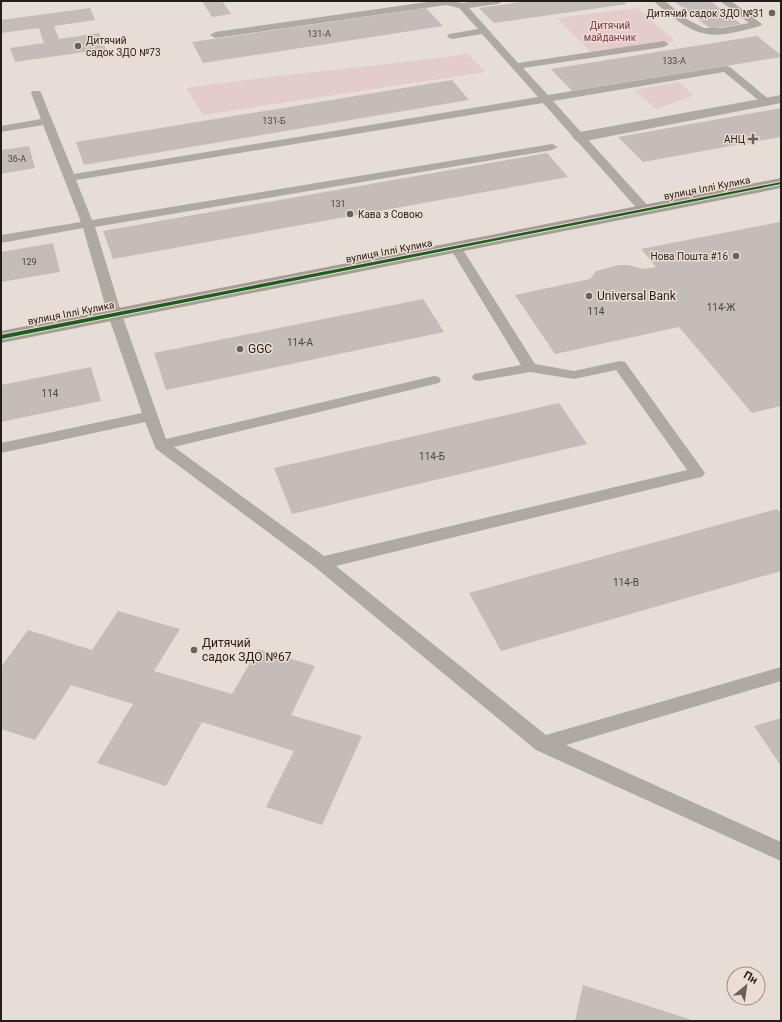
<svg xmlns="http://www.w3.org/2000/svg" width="782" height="1022" font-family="Roboto,sans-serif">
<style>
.green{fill:#e4cbce}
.building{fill:#c4bcb8}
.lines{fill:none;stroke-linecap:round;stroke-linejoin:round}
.lane{fill:#aea9a1;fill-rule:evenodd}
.street{fill:#aea9a1;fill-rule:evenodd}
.secondary{fill:#a49e96;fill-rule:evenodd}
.cycleway-casing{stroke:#ecdcd1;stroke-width:2}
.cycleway{fill:#1b5e20;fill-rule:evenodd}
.poi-dot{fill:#68615c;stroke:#ecdcd1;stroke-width:1.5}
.labels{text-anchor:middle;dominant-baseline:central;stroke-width:3;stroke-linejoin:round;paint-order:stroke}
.far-number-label{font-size:9px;fill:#4c4642}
.far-poi-label{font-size:10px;fill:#241e1a;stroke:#ecdcd1;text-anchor:end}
.far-park-label{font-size:10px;fill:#7e354e;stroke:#ecdcd1}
.far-street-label{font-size:10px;fill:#241e1a;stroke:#ecdcd1}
.number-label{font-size:10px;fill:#4c4642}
.poi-label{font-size:12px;fill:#241e1a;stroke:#ecdcd1;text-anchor:start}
</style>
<rect width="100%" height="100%" fill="#e6ddd7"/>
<path class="green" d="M 637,8 L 675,41 L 592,53 L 557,18 Z
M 468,54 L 485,72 L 203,115 L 186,88 C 280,74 374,67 468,54 Z
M 680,82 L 693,96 L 656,109 L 634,90 Z"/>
<path class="building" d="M 202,1 L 222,1 L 231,14 L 212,17 Z
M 526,1 L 623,1 L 627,4 L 494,23 L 479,8 Z
M 674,1 L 710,1 L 741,24 L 711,29 Z
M 90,8 L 95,20 L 54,26 L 59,39 L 99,33 L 106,49 L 15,62 L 10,48 L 44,43 L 39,28 L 1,33 L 1,20 Z
M 426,8 L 443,26 L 203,63 L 192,42 Z
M 757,36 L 781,55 L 781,57 L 572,91 L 551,69 Z
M 452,80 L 469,100 L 84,165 L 76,142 Z
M 781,108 L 781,137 L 643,162 L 618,137 Z
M 29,146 L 35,168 L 1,174 L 1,150 Z
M 547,153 L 568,177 L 113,259 L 103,231 Z
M 780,222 L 781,406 L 752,413 L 679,327 L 555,354 L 515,295 L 590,279 L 596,271 L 619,265 L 628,265 L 643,269 L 656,267 L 641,249 Z
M 53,243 L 60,272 L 1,282 L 1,252 Z
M 423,299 L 444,332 L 166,390 L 154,353 Z
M 91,367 L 101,401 L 1,422 L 1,385 Z
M 559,403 L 587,444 L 292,514 L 274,468 Z
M 777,509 L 781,513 L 781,571 L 501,651 L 469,593 Z
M 118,611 L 180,629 L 154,671 L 232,694 L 258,649 L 315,666 L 291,715 L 362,736 L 322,825 L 266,807 L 294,751 L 202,722 L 166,786 L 97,763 L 133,704 L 71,685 L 35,740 L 1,729 L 1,667 L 28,630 L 92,650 Z
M 781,718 L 781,766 L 754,726 Z
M 583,985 L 695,1021 L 575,1021 Z"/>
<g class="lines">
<path class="lane" d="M 434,1 L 453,1 L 462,3 L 478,1 L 503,1 L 498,4 L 469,8 L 518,63 L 664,41 L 669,44 L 664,47 L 523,68 L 548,95 L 726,66 L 730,67 L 771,101 L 766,104 L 762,103 L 724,72 L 553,101 L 649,207 L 651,210 L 649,213 L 641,213 L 543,103 L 76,180 L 92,220 L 552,144 L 558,147 L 552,150 L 95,227 L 122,315 L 166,439 L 434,376 L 439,377 L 441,380 L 439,383 L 174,447 L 324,556 L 687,470 L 616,370 L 574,379 L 530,372 L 479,381 L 474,380 L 472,377 L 474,374 L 521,365 L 450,248 L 452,245 L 460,245 L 535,364 L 574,371 L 620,361 L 625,362 L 705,473 L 702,477 L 697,478 L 336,566 L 546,735 L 781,667 L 781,681 L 566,745 L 781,842 L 781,861 L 536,750 L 315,567 L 156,449 L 145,422 L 1,453 L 1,443 L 142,413 L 108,315 L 83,228 L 1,243 L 1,235 L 81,222 L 43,125 L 1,132 L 1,126 L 41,119 L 31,93 L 32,91 L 40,91 L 41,93 L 74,174 L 538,97 L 482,34 L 452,39 L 449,38 L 447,36 L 449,34 L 478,29 L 459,8 L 446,5 L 215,38 L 210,35 L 215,32 Z
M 654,1 L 665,1 L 688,20 L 704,28 L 722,28 L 749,23 L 720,1 L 731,1 L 762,24 L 760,26 C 725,35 704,43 673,17 C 667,12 659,7 654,1 Z"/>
<path class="street" d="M 781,95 L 781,103 L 580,142 L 575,140 L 572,137 L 575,134 L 580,132 Z"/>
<path class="secondary" d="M 781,178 L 781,188 L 1,343 L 1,331 Z"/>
<defs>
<path id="cycleway" d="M 781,182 L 781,184 L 1,339 L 1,335 Z"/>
</defs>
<use href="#cycleway" class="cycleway-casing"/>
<use href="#cycleway" class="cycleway"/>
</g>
<g class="poi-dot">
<circle cx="772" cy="13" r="4"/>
<circle cx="78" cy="46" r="4"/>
<path d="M751 133h4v4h4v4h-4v4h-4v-4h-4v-4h4z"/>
<circle cx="350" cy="214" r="4"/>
<circle cx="736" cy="256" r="4"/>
<circle cx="589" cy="296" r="4"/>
<circle cx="240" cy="349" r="4"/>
<circle cx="194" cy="650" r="4"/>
</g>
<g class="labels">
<g class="far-number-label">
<text x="319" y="34">131-А</text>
<text x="674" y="61">133-А</text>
<text x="274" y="121">131-Б</text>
<text x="17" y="159">36-А</text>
<text x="338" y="204">131</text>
<text x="29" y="262">129</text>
</g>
<g class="far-poi-label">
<text x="764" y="13">Дитячий садок ЗДО №31</text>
<text x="86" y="40" text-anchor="start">Дитячий<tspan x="86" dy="12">садок ЗДО №73</tspan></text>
<text x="745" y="139">АНЦ</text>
<text x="358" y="214" text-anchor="start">Кава з Совою</text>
<text x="728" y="256">Нова Пошта #16</text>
</g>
<g class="far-park-label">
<text x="610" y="25">Дитячий<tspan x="610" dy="12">майданчик</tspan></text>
</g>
<g class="far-street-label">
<text transform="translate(707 188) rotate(-11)">вулиця Іллі Кулика</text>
<text transform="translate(389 251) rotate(-11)">вулиця Іллі Кулика</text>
<text transform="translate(71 313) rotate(-11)">вулиця Іллі Кулика</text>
</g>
<g class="number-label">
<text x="721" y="307">114-Ж</text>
<text x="596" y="311">114</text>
<text x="300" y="342">114-А</text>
<text x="50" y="393">114</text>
<text x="432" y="456">114-Б</text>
<text x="626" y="582">114-В</text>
</g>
<g class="poi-label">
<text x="597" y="296">Universal Bank</text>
<text x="248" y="349">GGC</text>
<text x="202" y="643">Дитячий<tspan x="202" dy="14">садок ЗДО №67</tspan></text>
</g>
</g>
<rect width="782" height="1022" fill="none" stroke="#241e1a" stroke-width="4"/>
<g transform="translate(746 986) rotate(29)"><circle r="19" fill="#ecdcd1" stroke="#9c9088"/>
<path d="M0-3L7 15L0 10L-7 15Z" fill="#68615c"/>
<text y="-6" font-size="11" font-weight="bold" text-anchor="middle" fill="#241e1a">Пн</text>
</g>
</svg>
